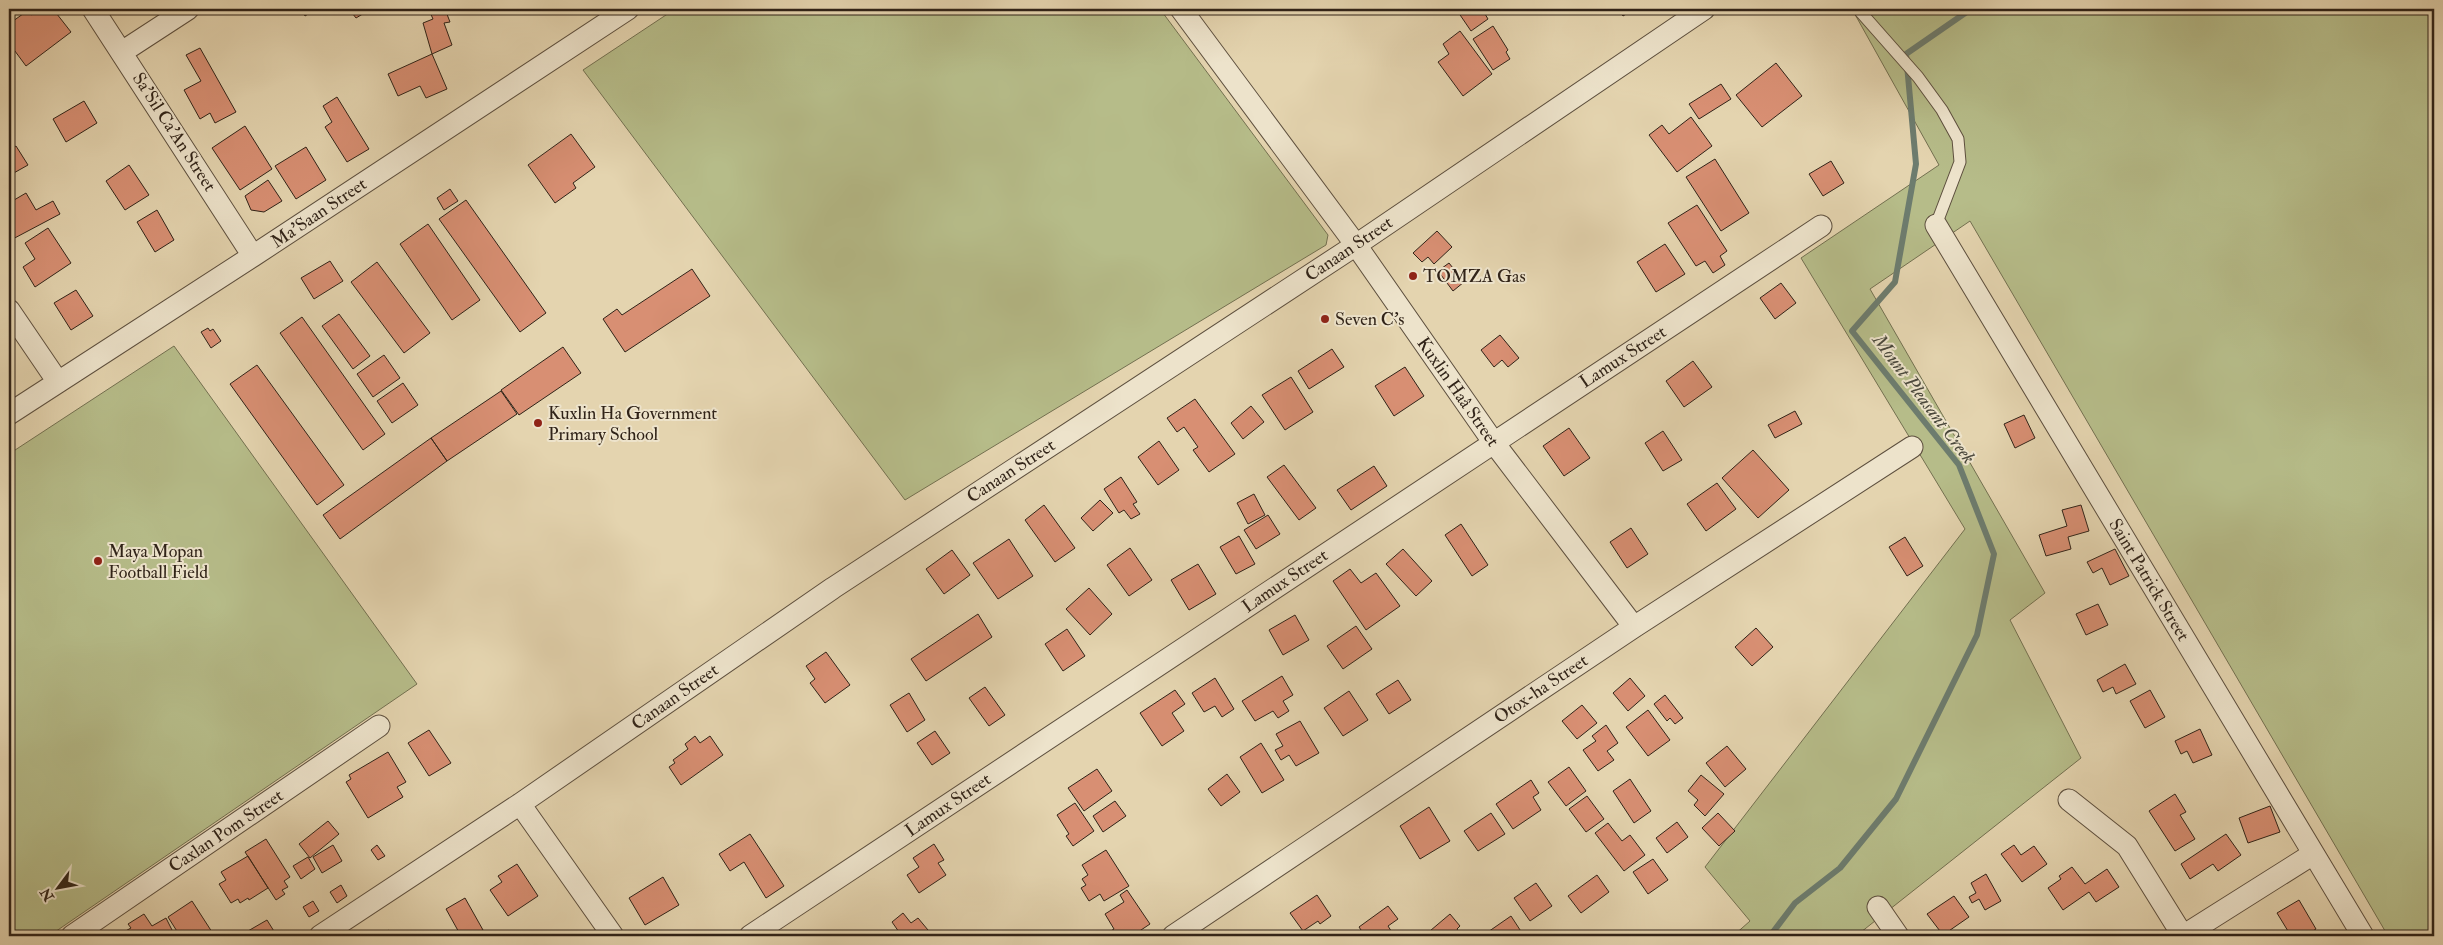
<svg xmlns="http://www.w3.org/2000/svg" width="2443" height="945" font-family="'IM FELL Double Pica',serif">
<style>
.green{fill:#b6bc89;stroke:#737050}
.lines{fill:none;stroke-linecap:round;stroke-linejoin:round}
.stream{stroke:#6d7c6e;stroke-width:6}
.building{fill:#d88f73;stroke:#302318}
.lane-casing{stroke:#5d4f3e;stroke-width:13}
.street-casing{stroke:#5d4f3e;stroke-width:23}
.lane{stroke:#ede3cb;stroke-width:11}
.street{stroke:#ede3cb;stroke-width:21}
.poi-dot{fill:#8f2418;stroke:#ede3cb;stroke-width:2}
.labels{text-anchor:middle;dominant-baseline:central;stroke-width:4;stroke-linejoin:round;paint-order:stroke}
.street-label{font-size:18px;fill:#302318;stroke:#ede3cb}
.poi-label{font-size:18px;fill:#302318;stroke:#ede3cb;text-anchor:start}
.water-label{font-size:19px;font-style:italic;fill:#4a483c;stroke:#ede3cb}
</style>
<rect width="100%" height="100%" fill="#e4d4af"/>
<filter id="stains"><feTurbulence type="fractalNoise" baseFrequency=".004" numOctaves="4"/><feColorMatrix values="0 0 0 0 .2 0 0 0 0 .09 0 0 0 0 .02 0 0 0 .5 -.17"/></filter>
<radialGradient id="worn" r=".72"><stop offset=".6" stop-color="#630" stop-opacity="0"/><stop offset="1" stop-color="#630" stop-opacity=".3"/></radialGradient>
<path class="green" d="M 675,9 L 1160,9 L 1328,235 L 1326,245 L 905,500 L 583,70 Z
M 1852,9 L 2434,9 L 2434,936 L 2388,936 L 1970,221 L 1870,289 L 2045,593 L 2010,620 L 2081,758 L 1856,936 L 1733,936 L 1750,921 L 1705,867 L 1965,529 L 1801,258 L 1939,165 Z
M 174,346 L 417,684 L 49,936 L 9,936 L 9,454 Z"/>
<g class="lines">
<path class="stream" d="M 1770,936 L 1795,903 L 1840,868 L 1896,799 L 1977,635 L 1994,554 L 1959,465 L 1852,331 L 1895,282 L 1916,164 L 1906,54 L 1971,9"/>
</g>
<path class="building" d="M 9,9 L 22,9 L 9,17 Z
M 40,9 L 53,9 L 71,32 L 26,66 L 9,43 L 9,24 L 27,11 L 31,15 Z
M 301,9 L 316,9 L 305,16 Z
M 349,9 L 371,9 L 356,18 Z
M 445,9 L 450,22 L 444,23 L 452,45 L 432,54 L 423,23 L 433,19 L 429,10 Z
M 1456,9 L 1482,9 L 1488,19 L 1471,31 Z
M 1618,9 L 1634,9 L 1623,16 Z
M 1493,26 L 1508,50 L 1506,52 L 1510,59 L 1493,70 L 1473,39 Z
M 1460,31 L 1492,74 L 1463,96 L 1438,62 L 1449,54 L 1443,44 Z
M 200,48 L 236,112 L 215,123 L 210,113 L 200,119 L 184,90 L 201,81 L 186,55 Z
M 432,54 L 447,89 L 426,98 L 420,86 L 398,96 L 388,74 Z
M 1776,63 L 1802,96 L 1762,127 L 1736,95 Z
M 1721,84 L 1731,99 L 1699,119 L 1689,104 Z
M 337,97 L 369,149 L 347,162 L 325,127 L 332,122 L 323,106 Z
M 84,101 L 97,123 L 66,142 L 53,119 Z
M 1691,117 L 1712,146 L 1677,172 L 1649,135 L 1662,125 L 1669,134 Z
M 245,126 L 272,169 L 240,190 L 212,148 Z
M 571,134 L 595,167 L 573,183 L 576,188 L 555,203 L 528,165 Z
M 16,146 L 28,165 L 12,174 L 9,169 L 9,150 Z
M 306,147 L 326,180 L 296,199 L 275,166 Z
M 1715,159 L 1749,213 L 1721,231 L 1686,177 Z
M 1831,161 L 1844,183 L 1823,196 L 1809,174 Z
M 129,165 L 149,195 L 125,210 L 106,181 Z
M 268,180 L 282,201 L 264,212 L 251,210 L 245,196 Z
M 450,189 L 458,201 L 444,210 L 437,198 Z
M 26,193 L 36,210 L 53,201 L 60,214 L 9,241 L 9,203 Z
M 466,200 L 546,313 L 520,332 L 439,219 Z
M 1697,205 L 1727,251 L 1720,256 L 1725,265 L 1713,273 L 1705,261 L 1696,266 L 1668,223 Z
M 157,210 L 174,240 L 155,252 L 137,222 Z
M 428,224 L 480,300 L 452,320 L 400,244 Z
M 48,228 L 71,263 L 35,287 L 23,267 L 35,259 L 25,243 Z
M 1437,231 L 1452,247 L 1434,264 L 1428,257 L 1422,262 L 1413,253 Z
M 1665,244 L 1685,274 L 1656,292 L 1637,262 Z
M 330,261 L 343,281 L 314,299 L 301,278 Z
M 377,262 L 430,333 L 404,353 L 351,282 Z
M 1449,263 L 1464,282 L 1453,291 L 1438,271 Z
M 692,269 L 710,296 L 625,352 L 603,319 L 617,309 L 622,315 Z
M 1781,283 L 1796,303 L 1775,319 L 1760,298 Z
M 76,290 L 93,316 L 71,330 L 54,303 Z
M 339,314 L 370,356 L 353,369 L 322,326 Z
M 302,317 L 385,434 L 363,450 L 280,333 Z
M 208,328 L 210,331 L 213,329 L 221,341 L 211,348 L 201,332 Z
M 1500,335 L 1519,358 L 1508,367 L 1502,360 L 1494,367 L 1481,350 Z
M 563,347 L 581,373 L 519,415 L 501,390 Z
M 1332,349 L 1344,367 L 1309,389 L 1298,371 Z
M 384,355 L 400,378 L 373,397 L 357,374 Z
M 1693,361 L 1712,387 L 1684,407 L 1666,381 Z
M 257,365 L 344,485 L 317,505 L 230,384 Z
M 1405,367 L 1424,396 L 1394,416 L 1375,386 Z
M 1291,377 L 1313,412 L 1285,430 L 1262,395 Z
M 403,383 L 418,405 L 392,423 L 377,401 Z
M 501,391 L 517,414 L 447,461 L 431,438 Z
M 1195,399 L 1235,454 L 1209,472 L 1193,450 L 1198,447 L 1184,427 L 1177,432 L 1167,418 Z
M 1251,406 L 1264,422 L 1243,439 L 1231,423 Z
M 1795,411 L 1802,424 L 1775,438 L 1768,425 Z
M 2024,415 L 2035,438 L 2015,448 L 2004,424 Z
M 1569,428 L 1590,458 L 1564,476 L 1543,446 Z
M 1663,431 L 1682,460 L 1663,471 L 1645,443 Z
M 431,438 L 447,461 L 340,539 L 323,515 Z
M 1159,441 L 1179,470 L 1158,485 L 1138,457 Z
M 1753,450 L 1789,490 L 1758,518 L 1722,478 Z
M 1284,465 L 1316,508 L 1299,520 L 1267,477 Z
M 1374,466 L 1387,486 L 1351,510 L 1337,490 Z
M 1121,477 L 1137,502 L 1133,504 L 1140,514 L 1131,519 L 1124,510 L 1119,513 L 1104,489 Z
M 1717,483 L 1736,509 L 1706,531 L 1687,504 Z
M 1254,494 L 1265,515 L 1248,524 L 1237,503 Z
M 1100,500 L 1113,513 L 1093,531 L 1081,518 Z
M 1044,505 L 1075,548 L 1055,562 L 1025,520 Z
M 2081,505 L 2089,531 L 2068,537 L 2071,549 L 2046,556 L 2039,535 L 2067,526 L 2062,510 Z
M 1268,515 L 1280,534 L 1256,549 L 1244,530 Z
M 1461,524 L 1488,565 L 1472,576 L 1445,535 Z
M 1631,528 L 1648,554 L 1627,568 L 1610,542 Z
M 1239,536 L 1255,564 L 1236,574 L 1220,547 Z
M 1905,537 L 1923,566 L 1907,576 L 1889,547 Z
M 1009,539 L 1033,576 L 998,599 L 973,563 Z
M 1130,548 L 1152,580 L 1129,596 L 1107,565 Z
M 1403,549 L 1432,581 L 1416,596 L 1386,564 Z
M 2115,549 L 2129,576 L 2110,585 L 2102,568 L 2093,573 L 2087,562 Z
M 952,550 L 970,575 L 944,594 L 926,569 Z
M 1198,564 L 1216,594 L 1189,610 L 1171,580 Z
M 1350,569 L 1361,583 L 1376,573 L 1400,606 L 1366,630 L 1333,581 Z
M 1089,588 L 1112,614 L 1090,635 L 1066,609 Z
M 2098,604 L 2108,625 L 2086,635 L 2076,614 Z
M 978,614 L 992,637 L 926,681 L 911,659 Z
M 1295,615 L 1309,640 L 1283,655 L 1269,630 Z
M 1356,626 L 1372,649 L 1343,669 L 1327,646 Z
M 1756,628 L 1773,647 L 1752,666 L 1735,647 Z
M 1067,629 L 1085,656 L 1063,671 L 1045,644 Z
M 826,652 L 850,685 L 825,703 L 810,683 L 815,679 L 806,666 Z
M 2125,664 L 2136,684 L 2116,694 L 2113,687 L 2103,692 L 2097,680 Z
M 1282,676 L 1293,695 L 1283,701 L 1289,711 L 1278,718 L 1273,711 L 1255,721 L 1242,701 Z
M 1215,678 L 1234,709 L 1222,717 L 1215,706 L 1204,712 L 1192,693 Z
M 1630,678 L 1645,696 L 1628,711 L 1613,693 Z
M 1398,680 L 1411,700 L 1389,714 L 1376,694 Z
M 985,687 L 1005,715 L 989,726 L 969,698 Z
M 1175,690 L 1185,704 L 1172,713 L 1184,731 L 1162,746 L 1140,713 Z
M 2150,690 L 2165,717 L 2145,728 L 2130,701 Z
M 1349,691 L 1368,720 L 1343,736 L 1324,708 Z
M 909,693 L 925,720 L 907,732 L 890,705 Z
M 1665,695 L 1683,718 L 1675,724 L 1670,718 L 1667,721 L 1654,704 Z
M 1582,705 L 1597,723 L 1577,739 L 1562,721 Z
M 1648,710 L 1670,740 L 1648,756 L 1626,727 Z
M 1300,721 L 1319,753 L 1296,766 L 1289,755 L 1281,760 L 1275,750 L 1283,746 L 1276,734 Z
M 1606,725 L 1618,743 L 1607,751 L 1614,760 L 1598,771 L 1583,750 L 1596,741 L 1592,736 Z
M 2200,729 L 2212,755 L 2193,763 L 2187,751 L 2181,754 L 2175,741 Z
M 429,730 L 451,763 L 429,776 L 408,743 Z
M 935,731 L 950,753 L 932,765 L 917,743 Z
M 695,736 L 700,743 L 710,736 L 723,755 L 681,785 L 669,767 L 675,763 L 673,760 L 688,749 L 685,744 Z
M 1261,743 L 1284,780 L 1262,793 L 1240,757 Z
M 1727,746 L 1746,769 L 1725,787 L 1706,763 Z
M 388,752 L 406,782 L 397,787 L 403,797 L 368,818 L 346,782 L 351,779 L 349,775 Z
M 1569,767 L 1586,791 L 1566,806 L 1548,782 Z
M 1097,769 L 1112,791 L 1084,811 L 1068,788 Z
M 1227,774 L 1240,792 L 1221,806 L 1208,789 Z
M 1701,775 L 1724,794 L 1705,816 L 1694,805 L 1698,800 L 1688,791 Z
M 1630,779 L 1651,811 L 1634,823 L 1613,791 Z
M 1531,780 L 1539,793 L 1533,797 L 1541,810 L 1513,829 L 1496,804 Z
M 2175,794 L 2186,812 L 2180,815 L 2195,839 L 2175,851 L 2149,811 Z
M 1587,796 L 1604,819 L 1586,832 L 1569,809 Z
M 1115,801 L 1126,816 L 1103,832 L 1093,816 Z
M 1075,803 L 1094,831 L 1073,846 L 1066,836 L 1069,834 L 1057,815 Z
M 2270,806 L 2280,832 L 2248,843 L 2239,818 Z
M 1429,807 L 1450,841 L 1420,859 L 1400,826 Z
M 1491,813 L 1505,834 L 1478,851 L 1464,831 Z
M 1718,813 L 1735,831 L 1719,846 L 1702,828 Z
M 328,821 L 339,834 L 310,858 L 299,844 Z
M 1677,822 L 1688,837 L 1667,853 L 1656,838 Z
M 1608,823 L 1622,841 L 1630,835 L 1645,855 L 1624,871 L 1595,833 Z
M 750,834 L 784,886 L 766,898 L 744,862 L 730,871 L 719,854 Z
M 2226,834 L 2241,855 L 2218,871 L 2213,864 L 2190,879 L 2181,864 Z
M 266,839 L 290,877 L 284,881 L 288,887 L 282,890 L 285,894 L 276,900 L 245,852 Z
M 934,844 L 944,860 L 938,863 L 946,875 L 919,893 L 907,875 L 919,867 L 913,858 Z
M 333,845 L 342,861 L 322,873 L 313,857 Z
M 377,845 L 385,856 L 378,860 L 371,850 Z
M 2014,845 L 2021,855 L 2034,846 L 2047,864 L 2022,882 L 2001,854 Z
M 1106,850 L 1129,886 L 1104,901 L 1100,894 L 1089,901 L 1081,888 L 1086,885 L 1082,879 L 1088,875 L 1082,865 Z
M 248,856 L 268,888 L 249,900 L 248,898 L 240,903 L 238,899 L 231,903 L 219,884 L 226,880 L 221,872 Z
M 308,857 L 315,869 L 301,879 L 293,866 Z
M 1653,859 L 1668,880 L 1648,894 L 1633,872 Z
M 517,864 L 538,896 L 508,916 L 490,890 L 502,882 L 498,876 Z
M 2072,867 L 2085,884 L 2107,869 L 2119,887 L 2096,902 L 2089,892 L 2063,910 L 2048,888 L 2061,879 L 2059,876 Z
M 1986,874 L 2001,901 L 1985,910 L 1979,899 L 1972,903 L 1969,897 L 1976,893 L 1971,883 Z
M 1597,875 L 1609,892 L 1581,913 L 1568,896 Z
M 663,877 L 679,905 L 645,925 L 629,898 Z
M 1536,883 L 1552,906 L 1530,921 L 1514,898 Z
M 341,885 L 347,896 L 337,903 L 330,892 Z
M 1127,890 L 1150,924 L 1132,936 L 1112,936 L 1109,932 L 1114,929 L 1105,914 L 1124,902 L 1120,895 Z
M 1317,895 L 1331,916 L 1320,924 L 1318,921 L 1303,931 L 1290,913 Z
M 1954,896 L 1969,917 L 1943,935 L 1927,914 Z
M 465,898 L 483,930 L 472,936 L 461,936 L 446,909 Z
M 2299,900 L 2316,929 L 2304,936 L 2291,936 L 2277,913 Z
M 192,901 L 212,932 L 205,936 L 180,936 L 168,917 Z
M 313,901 L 319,911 L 309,917 L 303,907 Z
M 1388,906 L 1398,919 L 1388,926 L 1393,934 L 1390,936 L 1365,936 L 1359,927 Z
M 903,913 L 911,923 L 918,918 L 933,936 L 898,936 L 899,932 L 892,922 Z
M 144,914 L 152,926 L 166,918 L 173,932 L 165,936 L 121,936 L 120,934 L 131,928 L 128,924 Z
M 1450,914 L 1460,926 L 1457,929 L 1461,935 L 1424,936 Z
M 1511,916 L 1524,936 L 1486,936 L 1485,934 Z
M 267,920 L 277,936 L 252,936 L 248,931 Z
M 389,930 L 394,936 L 381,936 Z"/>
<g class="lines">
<defs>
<path id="lane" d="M 1858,9 L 1918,77 L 1942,110 L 1958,139 L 1960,162 L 1936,225"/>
<path id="street" d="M 93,9 L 253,256
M 1181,9 L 1356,245 L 1494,443 L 1634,627
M 122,52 L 188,9
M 1936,225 L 2363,936
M 9,310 L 58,382
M 9,414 L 253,256 L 628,9
M 2069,800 L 2127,846 L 2183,936
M 520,804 L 613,936
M 1878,907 L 1898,936
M 72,936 L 379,726
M 320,936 L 520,804 L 833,588 L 1356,245 L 1704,9
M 750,936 L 1821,226
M 1173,936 L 1634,627 L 1912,447
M 2183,936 L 2313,854"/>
</defs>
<use href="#lane" class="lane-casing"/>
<use href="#street" class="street-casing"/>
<use href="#lane" class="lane"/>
<use href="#street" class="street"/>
</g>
<g class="poi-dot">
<circle cx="1413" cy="276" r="5"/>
<circle cx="1325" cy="319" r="5"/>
<circle cx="538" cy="423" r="5"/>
<circle cx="98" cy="561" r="5"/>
</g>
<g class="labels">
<g class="street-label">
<text transform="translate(174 132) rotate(57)">Sa'Sil Ca'An Street</text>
<text transform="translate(319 213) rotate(-34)">Ma'Saan Street</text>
<text transform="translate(1349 249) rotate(-34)">Canaan Street</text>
<text transform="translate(1623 357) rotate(-33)">Lamux Street</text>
<text transform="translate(1458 392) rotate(55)">Kuxlin Haâ Street</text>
<text transform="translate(1011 471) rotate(-33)">Canaan Street</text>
<text transform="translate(2149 580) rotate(59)">Saint Patrick Street</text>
<text transform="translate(1285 581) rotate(-34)">Lamux Street</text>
<text transform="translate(1541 689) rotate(-34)">Otox-ha Street</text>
<text transform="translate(675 697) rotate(-35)">Canaan Street</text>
<text transform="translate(948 805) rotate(-34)">Lamux Street</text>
<text transform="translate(226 831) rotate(-34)">Caxlan Pom Street</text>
</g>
<g class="poi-label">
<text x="1423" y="276">TOMZA Gas</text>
<text x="1335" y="319">Seven C's</text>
<text x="548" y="413">Kuxlin Ha Government<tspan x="548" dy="21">Primary School</tspan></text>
<text x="108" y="551">Maya Mopan<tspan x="108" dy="21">Football Field</tspan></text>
</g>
<g class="water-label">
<text transform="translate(1924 399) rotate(53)">Mount Pleasant Creek</text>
</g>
</g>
<rect width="2443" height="945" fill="none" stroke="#e4d4af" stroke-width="30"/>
<rect x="10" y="10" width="2423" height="925" fill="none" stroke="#302318" stroke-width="2.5"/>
<rect x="15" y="15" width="2413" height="915" fill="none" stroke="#302318"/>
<g transform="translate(58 888) rotate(238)" stroke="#ede3cb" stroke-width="4" paint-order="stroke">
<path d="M0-4L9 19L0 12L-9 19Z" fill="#302318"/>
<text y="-8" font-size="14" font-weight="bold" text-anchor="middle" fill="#302318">N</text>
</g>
<rect width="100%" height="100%" filter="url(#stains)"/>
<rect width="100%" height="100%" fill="url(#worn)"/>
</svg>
